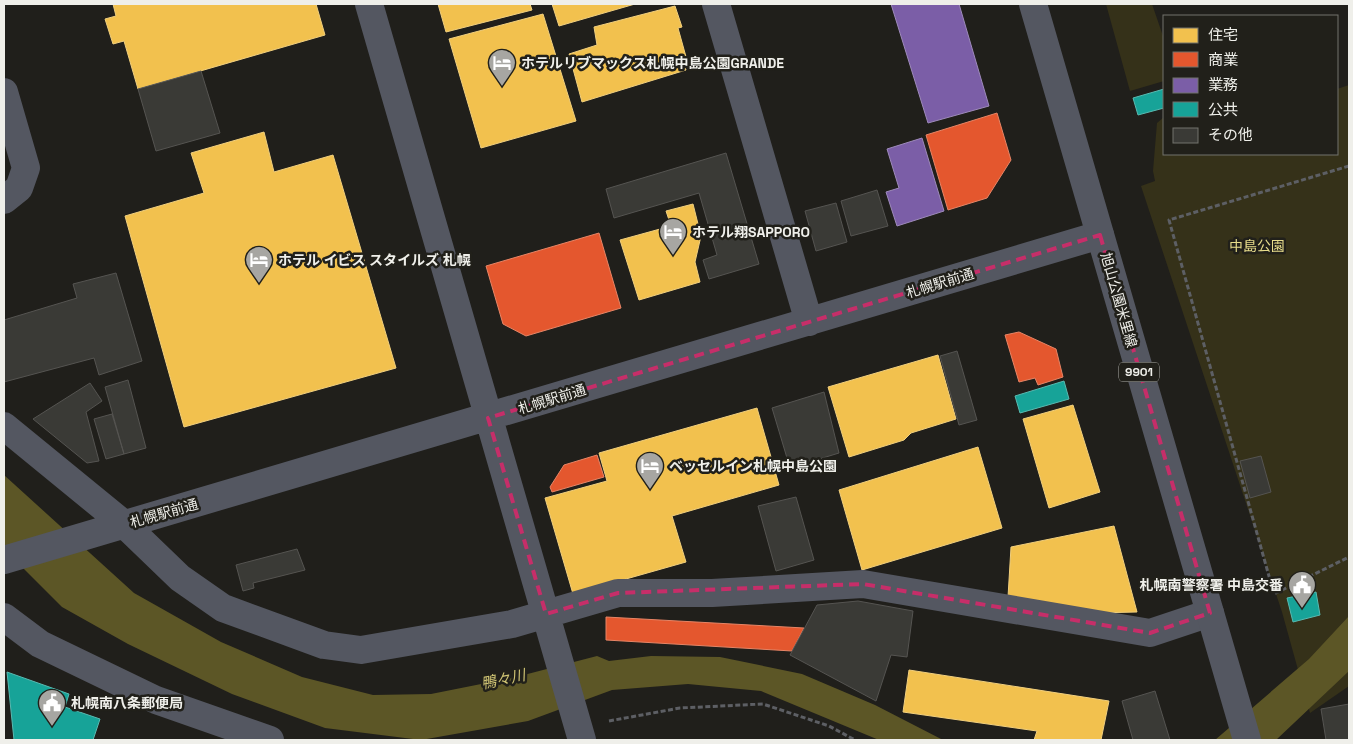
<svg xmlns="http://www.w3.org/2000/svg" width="1353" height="744" font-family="'Space Grotesk','Noto Sans JP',sans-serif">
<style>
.green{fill:#353119}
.water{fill:#5c5626}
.homes{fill:#f2c14e;stroke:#f1cf7d}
.shops{fill:#e4572e;stroke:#e78566}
.offices{fill:#7b5ea7;stroke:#9e8abb}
.public{fill:#17a398;stroke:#58bab1}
.building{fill:#3a3a36;stroke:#555451}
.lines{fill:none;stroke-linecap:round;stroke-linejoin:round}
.path{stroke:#5d5f64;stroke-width:3;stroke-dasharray:5 2.5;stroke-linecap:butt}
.minor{stroke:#545761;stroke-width:28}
.major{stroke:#545761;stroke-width:28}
.marked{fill:none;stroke:#c62e69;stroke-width:4;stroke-dasharray:10 6;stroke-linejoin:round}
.labels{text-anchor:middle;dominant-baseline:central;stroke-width:5;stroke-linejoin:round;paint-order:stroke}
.shield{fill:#21201a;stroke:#b1b1ac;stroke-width:1}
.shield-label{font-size:12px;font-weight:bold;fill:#efefea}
.poi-label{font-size:14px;font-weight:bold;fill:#efefea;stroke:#21201a;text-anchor:start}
.park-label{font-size:14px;fill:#e7dc8b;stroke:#21201a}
.street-label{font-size:14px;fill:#efefea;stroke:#21201a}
.water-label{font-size:15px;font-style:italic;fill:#d0c474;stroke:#21201a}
</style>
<rect width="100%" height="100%" fill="#201f1b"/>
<path class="green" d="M 1106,4 L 1152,4 L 1164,39 L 1164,81 L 1130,91 Z
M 1349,85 L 1349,686 L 1310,713 L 1282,612 L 1141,186 L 1155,181 L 1153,171 L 1157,123 L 1164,117 L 1164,154 L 1337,154 L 1337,89 Z"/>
<path class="water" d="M 4,475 L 134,593 L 221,642 L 302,677 L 373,695 L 431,694 L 516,677 L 597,656 L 609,661 L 651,656 L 720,657 L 802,674 L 875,705 L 943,740 L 879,740 L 761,691 L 688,684 L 612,690 L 528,721 L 421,740 L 325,728 L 232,694 L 128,644 L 62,607 L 4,549 Z
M 1349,616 L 1349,671 L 1276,740 L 1215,740 L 1309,659 Z"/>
<path class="homes" d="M 113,4 L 316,4 L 325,35 L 138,89 L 124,41 L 113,44 L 105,19 L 116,16 Z
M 438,4 L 530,4 L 532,10 L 446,32 Z
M 552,4 L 635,4 L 559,26 Z
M 675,6 L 682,27 L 678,28 L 688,64 L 684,64 L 686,70 L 582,102 L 569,54 L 597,45 L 594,27 Z
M 543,14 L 576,121 L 481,148 L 449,39 Z
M 264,132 L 274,172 L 333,155 L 396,368 L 184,427 L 125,216 L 204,193 L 191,153 Z
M 693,204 L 701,236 L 695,262 L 700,282 L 639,300 L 620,240 L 671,226 L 666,211 Z
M 938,355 L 956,419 L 911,433 L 904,440 L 849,457 L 828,387 Z
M 1073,405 L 1100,492 L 1049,508 L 1023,419 Z
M 757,408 L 779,485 L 672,516 L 686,562 L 573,594 L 545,498 L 607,481 L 599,453 Z
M 978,447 L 1002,528 L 862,570 L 839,490 Z
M 1114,526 L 1137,612 L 1093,613 L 1008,597 L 1011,547 Z
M 909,670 L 1109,701 L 1101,740 L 1034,740 L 1037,731 L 903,712 Z"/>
<path class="shops" d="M 997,113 L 1011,160 L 987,198 L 948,210 L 926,135 Z
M 599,233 L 621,308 L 526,336 L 503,324 L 486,266 Z
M 1019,332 L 1056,349 L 1063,377 L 1038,385 L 1035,378 L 1019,382 L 1005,335 Z
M 597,455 L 604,477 L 552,492 L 550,487 L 564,465 Z
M 606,617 L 804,628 L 792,651 L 606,640 Z"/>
<path class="offices" d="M 891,4 L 959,4 L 989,106 L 928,123 Z
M 922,138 L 944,211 L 897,226 L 886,192 L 899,188 L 887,149 Z"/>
<path class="public" d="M 1164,89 L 1164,108 L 1138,115 L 1133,98 Z
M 1064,381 L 1069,399 L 1020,413 L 1015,396 Z
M 1316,592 L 1320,615 L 1293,622 L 1287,598 Z
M 7,672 L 69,694 L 65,707 L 100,719 L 93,740 L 14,740 Z"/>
<path class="building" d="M 201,71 L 220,133 L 156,151 L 138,89 Z
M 726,153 L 759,264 L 709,279 L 703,260 L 717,255 L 699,193 L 614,218 L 606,189 Z
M 877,190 L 888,226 L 851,236 L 841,201 Z
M 836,203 L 847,242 L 816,251 L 805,211 Z
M 116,273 L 142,361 L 99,375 L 94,358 L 4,382 L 4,320 L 77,298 L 73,284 Z
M 957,351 L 977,420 L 959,425 L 940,356 Z
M 128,380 L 146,448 L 124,454 L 105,387 Z
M 90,383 L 102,401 L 86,412 L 99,461 L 87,463 L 33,419 Z
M 824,392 L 839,453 L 790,468 L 772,408 Z
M 112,414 L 124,454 L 106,459 L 94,419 Z
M 1261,456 L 1271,492 L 1250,498 L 1240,461 Z
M 796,497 L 814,560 L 776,571 L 758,506 Z
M 297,549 L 305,570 L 253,583 L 254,588 L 243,591 L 236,565 Z
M 858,601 L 913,611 L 907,657 L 891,655 L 876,701 L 790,655 L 817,605 Z
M 1155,691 L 1170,740 L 1133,740 L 1122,701 Z
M 1349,704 L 1349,740 L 1326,740 L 1321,709 Z"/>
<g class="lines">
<path class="path" d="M 1349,166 L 1169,220 L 1274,594 L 1349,557
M 609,721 L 680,708 L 763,704 L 829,726 L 855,740"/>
<path class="minor" d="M 369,4 L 582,740
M 716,4 L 809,322
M 4,92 L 26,168 L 19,188 L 4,200
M 4,426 L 125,525 L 180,578 L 223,608 L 324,645 L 361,650 L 512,624 L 618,593 L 712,593 L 863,584 L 1150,633 L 1210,613
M 4,560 L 1100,235
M 4,617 L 40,644 L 156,700 L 270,740"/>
<path class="major" d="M 1033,4 L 1247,740"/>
</g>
<path class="marked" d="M 1100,235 L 1210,613 L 1150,633 L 863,584 L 618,593 L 546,614 L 488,418 Z"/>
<defs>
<symbol id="hotel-pin" viewBox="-11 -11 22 30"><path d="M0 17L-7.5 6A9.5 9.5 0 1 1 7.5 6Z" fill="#a7a6a2" stroke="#21201a"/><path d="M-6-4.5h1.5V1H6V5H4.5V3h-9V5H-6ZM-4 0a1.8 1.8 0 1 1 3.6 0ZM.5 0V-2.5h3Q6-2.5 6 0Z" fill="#fff"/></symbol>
<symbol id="civic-pin" viewBox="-11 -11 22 30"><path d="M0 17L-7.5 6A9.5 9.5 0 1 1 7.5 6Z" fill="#a7a6a2" stroke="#21201a"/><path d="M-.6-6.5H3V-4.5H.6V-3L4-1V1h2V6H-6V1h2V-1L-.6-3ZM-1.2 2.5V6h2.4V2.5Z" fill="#fff"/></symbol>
</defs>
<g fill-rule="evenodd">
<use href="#hotel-pin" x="486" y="47" width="32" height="43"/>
<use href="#hotel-pin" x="657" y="216" width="32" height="43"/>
<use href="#hotel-pin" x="243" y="244" width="32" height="43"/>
<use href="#hotel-pin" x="634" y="450" width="32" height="43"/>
<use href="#civic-pin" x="1286" y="569" width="32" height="43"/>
<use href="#civic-pin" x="36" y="687" width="32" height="43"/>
</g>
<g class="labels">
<rect class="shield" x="1119" y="362.5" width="40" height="19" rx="4"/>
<g class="shield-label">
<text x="1139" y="372">9901</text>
</g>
<g class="poi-label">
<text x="521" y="63">ホテルリブマックス札幌中島公園GRANDE</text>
<text x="692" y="232">ホテル翔SAPPORO</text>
<text x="278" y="260">ホテル イビス スタイルズ 札幌</text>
<text x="669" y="466">ベッセルイン札幌中島公園</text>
<text x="1283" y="585" text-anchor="end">札幌南警察署 中島交番</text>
<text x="71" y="703">札幌南八条郵便局</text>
</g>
<g class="park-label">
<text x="1257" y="246">中島公園</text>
</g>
<g class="street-label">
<text transform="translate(940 283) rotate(-17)">札幌駅前通</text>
<text transform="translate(1119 300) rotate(74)">旭山公園米里線</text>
<text transform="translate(552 399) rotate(-17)">札幌駅前通</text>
<text transform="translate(164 513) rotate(-16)">札幌駅前通</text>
</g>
<g class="water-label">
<text transform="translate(503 679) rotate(-12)">鴨々川</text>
</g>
</g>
<rect width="1353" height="744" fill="none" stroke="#efefea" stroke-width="10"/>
<rect x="1163" y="15" width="175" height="140" fill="#21201a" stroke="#73736d"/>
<rect x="1173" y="28" width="25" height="15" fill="#f2c14e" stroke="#73736d"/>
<text x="1208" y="40" font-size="15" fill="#efefea">住宅</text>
<rect x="1173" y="52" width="25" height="15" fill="#e4572e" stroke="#73736d"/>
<text x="1208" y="65" font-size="15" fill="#efefea">商業</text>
<rect x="1173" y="78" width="25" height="15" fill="#7b5ea7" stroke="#73736d"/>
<text x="1208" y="90" font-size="15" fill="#efefea">業務</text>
<rect x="1173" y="102" width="25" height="15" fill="#17a398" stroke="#73736d"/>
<text x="1208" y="115" font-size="15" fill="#efefea">公共</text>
<rect x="1173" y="128" width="25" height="15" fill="#3a3a36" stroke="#73736d"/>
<text x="1208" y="140" font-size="15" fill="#efefea">その他</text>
</svg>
